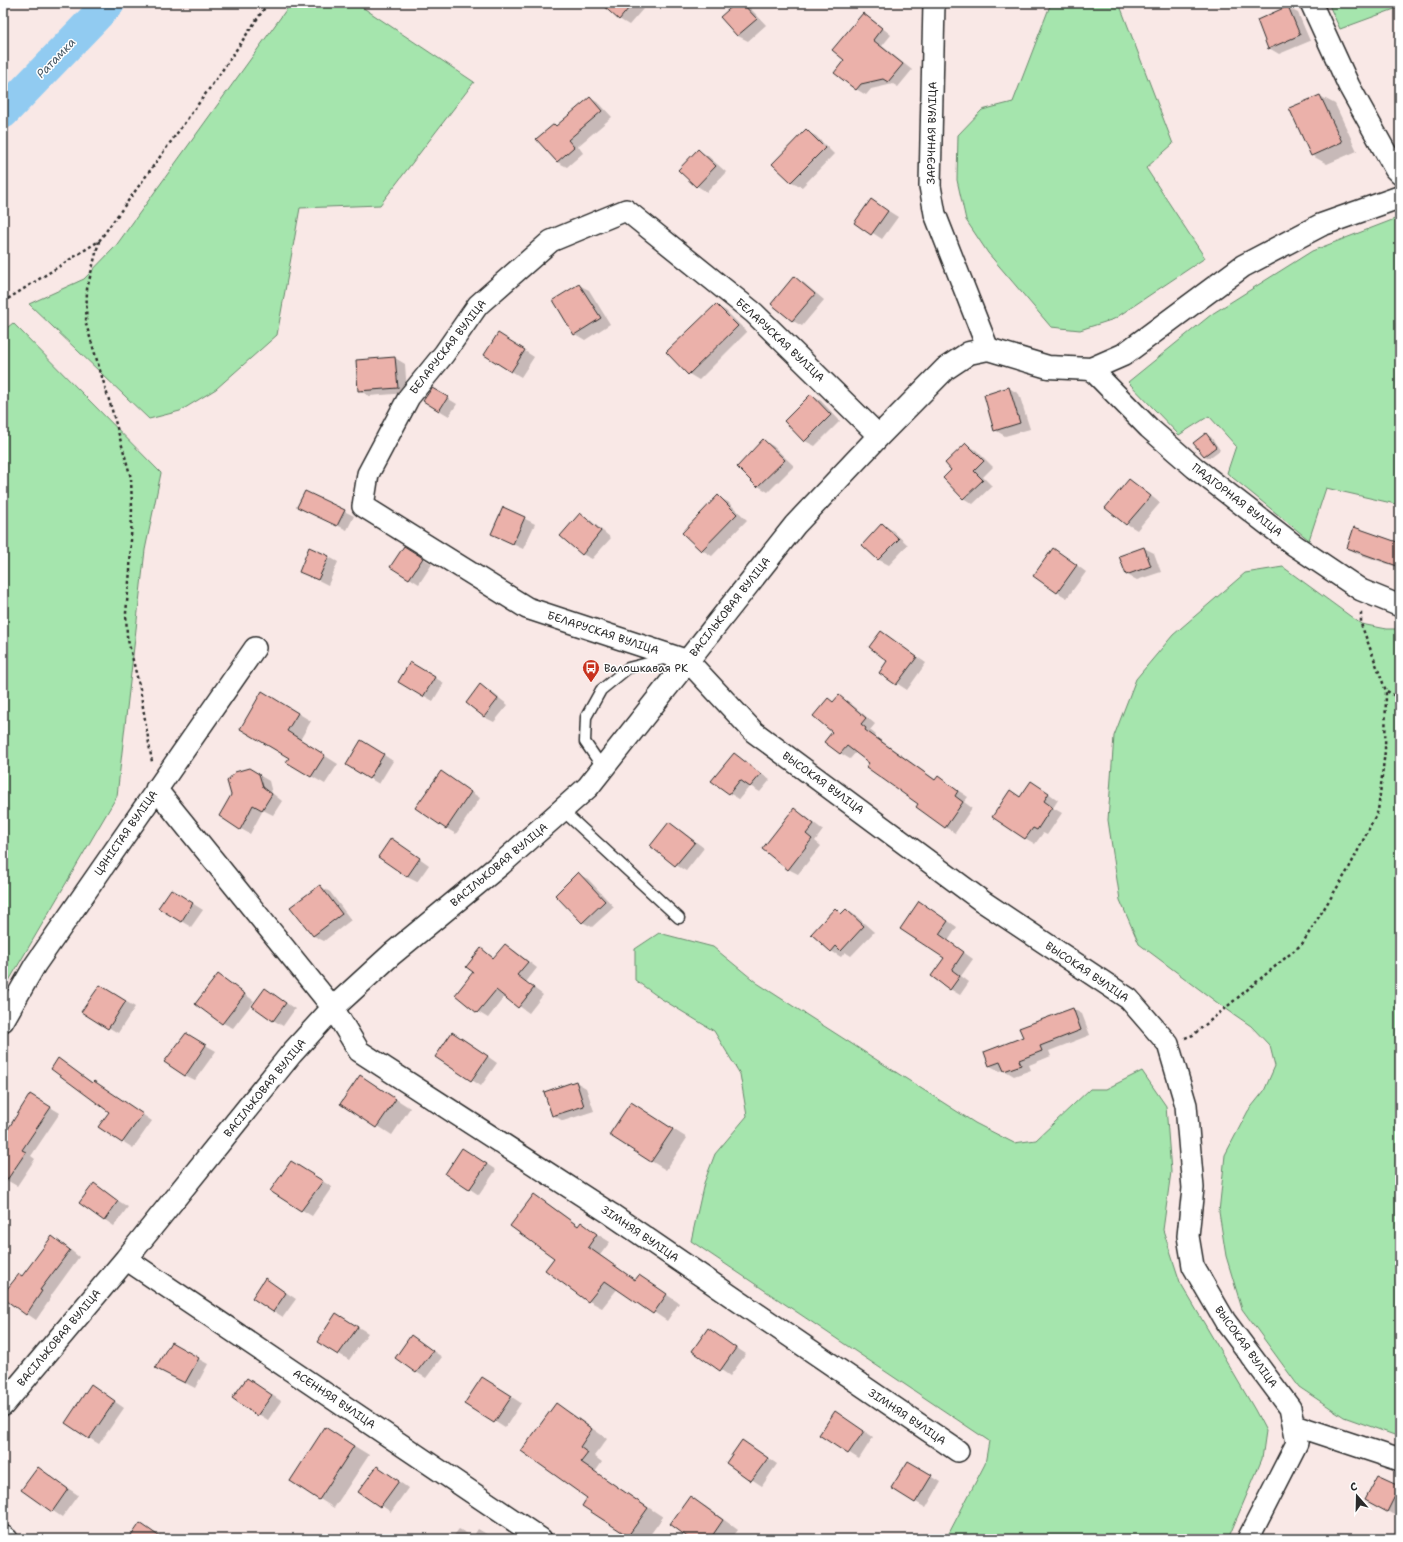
<svg xmlns="http://www.w3.org/2000/svg" width="1403" height="1542" font-family="'Shantell Sans',sans-serif">
<style>
.green{fill:#a5e5ad;stroke:#68886c}
.shadow{fill:#0003}
.lines{fill:none;stroke-linecap:round;stroke-linejoin:round}
.river{stroke:#91cbf1;stroke-width:32}
.building{fill:#ebb1aa;stroke:#2b2b2b}
.lane-casing{stroke:#2b2b2b;stroke-width:13}
.street-casing{stroke:#2b2b2b;stroke-width:24}
.secondary-casing{stroke:#2b2b2b;stroke-width:25}
.path{stroke:#2b2b2b;stroke-width:2.5;stroke-dasharray:3 3;stroke-linecap:butt}
.lane{stroke:#fff;stroke-width:10}
.street{stroke:#fff;stroke-width:21}
.secondary{stroke:#fff;stroke-width:22}
.labels{text-anchor:middle;dominant-baseline:central;stroke-width:3;stroke-linejoin:round;paint-order:stroke}
.street-label{font-size:11px;fill:#2b2b2b;stroke:#fff}
.poi-label{font-size:11px;fill:#2b2b2b;stroke:#fff;text-anchor:start}
.water-label{font-size:12px;font-style:italic;fill:#4a5b66;stroke:#fff}
</style>
<rect width="100%" height="100%" fill="#f9e8e6"/>
<filter id="ink" filterUnits="userSpaceOnUse"><feTurbulence type="fractalNoise" baseFrequency=".025" numOctaves="2"/><feDisplacementMap in="SourceGraphic" scale="8" xChannelSelector="R" yChannelSelector="G"/><feConvolveMatrix kernelMatrix="1 2 1 2 8 2 1 2 1" color-interpolation-filters="sRGB"/></filter>
<g filter="url(#ink)">
<path class="green" d="M 291,3 L 356,3 L 474,82 L 380,205 L 300,208 L 277,335 L 216,389 L 180,411 L 149,419 L 29,304 L 84,279 L 115,247 Z
M 1051,3 L 1119,3 L 1173,144 L 1146,168 L 1205,258 L 1114,319 L 1080,330 L 1051,327 L 988,253 L 966,220 L 957,180 L 958,135 L 982,110 L 1013,102 Z
M 1328,3 L 1400,3 L 1400,7 L 1340,29 Z
M 1400,217 L 1400,505 L 1326,488 L 1309,540 L 1227,473 L 1236,446 L 1209,416 L 1179,435 L 1128,382 L 1212,314 L 1312,251 Z
M 13,323 L 161,473 L 145,550 L 117,796 L 3,991 L 3,331 Z
M 1283,567 L 1361,624 L 1387,629 L 1400,629 L 1400,1437 L 1344,1417 L 1299,1387 L 1242,1309 L 1226,1256 L 1219,1212 L 1225,1155 L 1248,1111 L 1264,1091 L 1275,1066 L 1270,1046 L 1251,1026 L 1219,1004 L 1139,944 L 1120,900 L 1108,820 L 1114,736 L 1136,679 L 1173,635 L 1245,573 Z
M 659,933 L 713,947 L 757,983 L 975,1123 L 1014,1143 L 1036,1140 L 1090,1089 L 1106,1089 L 1142,1071 L 1166,1106 L 1171,1172 L 1163,1230 L 1180,1282 L 1255,1410 L 1266,1431 L 1262,1459 L 1228,1539 L 946,1539 L 985,1464 L 989,1441 L 691,1241 L 704,1183 L 715,1154 L 747,1116 L 740,1074 L 714,1031 L 660,998 L 635,980 L 635,949 Z"/>
<path class="shadow" d="M 602,3 L 637,3 L 643,9 L 629,25 L 619,19 Z
M 737,3 L 743,3 L 749,7 L 766,25 L 748,41 L 738,36 L 721,17 Z
M 1288,8 L 1298,13 L 1310,41 L 1279,54 L 1269,48 Z
M 863,14 L 873,20 L 891,35 L 882,46 L 912,70 L 898,87 L 893,84 L 871,89 L 866,95 L 856,89 L 846,60 Z
M 1320,96 L 1335,104 L 1357,151 L 1327,164 L 1311,155 Z
M 590,98 L 600,104 L 612,117 L 578,146 L 583,153 L 567,167 L 557,162 L 556,126 Z
M 806,131 L 816,136 L 834,154 L 802,187 L 792,182 L 773,164 Z
M 698,150 L 708,156 L 726,172 L 707,192 L 697,186 L 679,170 Z
M 871,200 L 898,217 L 882,239 L 856,222 Z
M 794,278 L 804,283 L 824,300 L 802,326 L 793,321 L 773,304 Z
M 579,285 L 589,290 L 610,324 L 585,340 L 575,334 Z
M 716,305 L 726,311 L 747,332 L 699,380 L 689,374 Z
M 508,340 L 534,357 L 521,377 L 485,355 Z
M 395,358 L 405,364 L 407,393 L 369,396 L 359,390 L 357,361 Z
M 1009,388 L 1019,394 L 1030,429 L 1005,436 L 995,430 Z
M 442,395 L 457,404 L 449,416 L 424,401 Z
M 811,395 L 821,401 L 840,421 L 815,446 L 805,441 Z
M 1206,434 L 1211,437 L 1220,450 L 1209,458 L 1205,456 L 1195,443 Z
M 763,441 L 773,446 L 794,466 L 768,492 L 758,486 L 738,467 Z
M 966,444 L 976,450 L 993,467 L 983,477 L 992,486 L 973,504 L 963,498 L 953,470 Z
M 1129,480 L 1139,486 L 1160,503 L 1137,530 L 1127,524 Z
M 718,497 L 728,502 L 747,520 L 712,556 L 702,550 L 683,533 Z
M 504,508 L 535,524 L 523,549 L 502,539 Z
M 344,511 L 354,516 L 347,530 L 309,512 Z
M 580,514 L 590,520 L 611,538 L 592,559 L 582,554 Z
M 882,525 L 892,530 L 908,545 L 889,565 L 879,560 L 863,545 Z
M 1400,544 L 1400,568 L 1358,554 L 1348,548 Z
M 1144,548 L 1154,553 L 1161,572 L 1137,580 L 1127,575 L 1120,556 Z
M 414,553 L 432,564 L 419,584 L 392,567 Z
M 1063,555 L 1086,572 L 1067,598 L 1057,592 Z
M 329,557 L 338,562 L 328,585 L 300,571 Z
M 881,632 L 926,663 L 907,690 L 880,672 L 889,660 Z
M 410,663 L 444,683 L 433,701 L 400,682 Z
M 481,686 L 490,691 L 508,705 L 494,722 L 484,717 Z
M 839,696 L 849,702 L 875,724 L 870,730 L 876,735 L 875,736 L 936,780 L 938,777 L 968,797 L 964,802 L 972,808 L 955,833 L 945,827 L 919,804 L 856,752 L 850,759 L 840,753 L 834,732 L 828,699 L 834,702 Z
M 276,700 L 311,721 L 300,740 L 338,764 L 325,784 L 311,776 L 290,758 Z
M 372,747 L 393,761 L 379,784 L 369,778 Z
M 734,754 L 770,780 L 760,792 L 750,786 L 739,799 L 729,793 Z
M 249,769 L 269,781 L 272,793 L 282,801 L 273,815 L 263,810 L 250,834 L 241,829 Z
M 441,772 L 480,798 L 456,834 L 446,828 Z
M 1041,788 L 1058,800 L 1053,808 L 1062,813 L 1047,835 L 1043,833 L 1035,844 L 1025,838 L 1011,791 L 1021,797 Z
M 794,810 L 804,815 L 823,830 L 815,841 L 821,846 L 798,874 L 788,869 Z
M 669,823 L 679,829 L 704,848 L 686,871 L 676,865 L 651,846 Z
M 401,845 L 429,865 L 417,882 L 407,877 Z
M 578,874 L 588,879 L 614,907 L 592,927 L 582,922 Z
M 320,886 L 330,892 L 351,920 L 324,941 L 314,936 L 292,907 Z
M 181,896 L 203,910 L 191,927 L 181,921 Z
M 929,908 L 957,927 L 948,941 L 973,959 L 961,976 L 969,982 L 960,995 L 950,989 L 945,958 Z
M 835,909 L 843,914 L 846,910 L 856,916 L 874,932 L 851,956 L 845,952 L 841,957 L 831,951 Z
M 505,945 L 515,951 L 537,968 L 526,982 L 543,995 L 529,1013 L 505,996 L 488,1018 L 478,1012 L 475,972 L 481,949 L 495,958 Z
M 228,981 L 254,1001 L 233,1028 L 223,1023 Z
M 265,989 L 295,1009 L 283,1026 L 273,1020 Z
M 110,992 L 135,1007 L 118,1033 L 83,1012 Z
M 1073,1009 L 1082,1014 L 1090,1035 L 1049,1051 L 1051,1056 L 1029,1065 L 1031,1070 L 1014,1076 L 1004,1070 L 1000,1071 L 990,1066 L 1024,1037 Z
M 186,1034 L 216,1051 L 195,1080 L 185,1075 Z
M 463,1039 L 497,1063 L 481,1086 L 437,1057 Z
M 59,1060 L 93,1083 L 104,1088 L 152,1121 L 133,1148 L 100,1127 L 110,1112 Z
M 360,1076 L 410,1108 L 392,1135 L 342,1103 Z
M 576,1082 L 586,1088 L 594,1111 L 563,1121 L 553,1115 Z
M 40,1101 L 60,1113 L 31,1156 L 35,1159 L 17,1186 L 3,1178 L 3,1138 Z
M 632,1103 L 687,1138 L 666,1170 L 651,1161 Z
M 473,1155 L 496,1170 L 479,1195 L 470,1189 Z
M 301,1168 L 332,1187 L 312,1216 L 271,1191 Z
M 94,1185 L 128,1207 L 114,1226 L 80,1203 Z
M 534,1195 L 547,1203 L 579,1226 L 581,1224 L 610,1242 L 600,1255 L 636,1281 L 639,1276 L 679,1303 L 667,1321 L 618,1288 L 602,1308 L 589,1301 L 546,1270 L 555,1258 Z
M 52,1238 L 62,1243 L 79,1257 L 50,1297 L 51,1298 L 36,1320 L 3,1297 L 3,1295 L 22,1277 Z
M 275,1285 L 296,1299 L 283,1317 L 253,1298 Z
M 347,1320 L 368,1333 L 349,1360 L 318,1341 Z
M 708,1329 L 746,1354 L 730,1376 L 693,1351 Z
M 411,1336 L 442,1357 L 426,1378 L 416,1372 Z
M 171,1344 L 208,1364 L 195,1388 L 157,1368 Z
M 492,1384 L 521,1403 L 505,1428 L 466,1403 Z
M 91,1385 L 124,1408 L 99,1444 L 89,1438 Z
M 257,1385 L 281,1401 L 268,1420 L 233,1398 Z
M 556,1405 L 571,1413 L 607,1439 L 594,1456 L 602,1462 L 595,1472 L 663,1517 L 647,1539 L 634,1539 L 583,1506 L 589,1498 Z
M 845,1418 L 873,1437 L 859,1459 L 821,1435 Z
M 325,1428 L 369,1455 L 334,1508 L 291,1481 Z
M 752,1447 L 777,1464 L 762,1486 L 727,1463 Z
M 908,1462 L 941,1482 L 926,1508 L 892,1488 Z
M 38,1468 L 78,1495 L 62,1517 L 53,1511 Z
M 387,1473 L 408,1488 L 391,1512 L 360,1491 Z
M 1378,1477 L 1400,1487 L 1400,1512 L 1398,1517 L 1377,1506 Z
M 690,1498 L 705,1506 L 738,1530 L 731,1539 L 692,1539 Z
M 459,1529 L 473,1537 L 478,1529 L 495,1539 L 451,1539 Z
M 745,1536 L 751,1539 L 743,1539 Z"/>
<g class="lines">
<path class="river" d="M 3,113 L 109,3"/>
</g>
<path class="building" d="M 600,3 L 633,3 L 619,20 Z
M 736,3 L 742,3 L 757,19 L 737,36 L 720,17 Z
M 1288,6 L 1300,35 L 1268,49 L 1257,20 Z
M 863,13 L 882,28 L 873,40 L 903,64 L 888,82 L 883,79 L 861,84 L 856,90 L 834,73 L 844,60 L 832,50 Z
M 1320,95 L 1342,142 L 1311,156 L 1289,108 Z
M 590,97 L 602,111 L 568,140 L 574,147 L 557,162 L 536,139 L 554,124 L 556,126 Z
M 806,129 L 825,148 L 791,182 L 772,164 Z
M 698,149 L 716,166 L 696,187 L 678,170 Z
M 871,199 L 888,211 L 871,235 L 854,223 Z
M 794,276 L 815,294 L 792,321 L 771,304 Z
M 579,284 L 601,318 L 574,335 L 553,300 Z
M 716,304 L 738,326 L 688,375 L 666,352 Z
M 498,333 L 525,350 L 511,372 L 484,355 Z
M 395,357 L 398,388 L 358,391 L 356,360 Z
M 1009,387 L 1020,423 L 994,431 L 984,395 Z
M 432,388 L 448,397 L 439,411 L 423,401 Z
M 811,394 L 831,415 L 804,442 L 784,421 Z
M 1206,433 L 1216,447 L 1204,456 L 1193,443 Z
M 763,439 L 785,460 L 757,487 L 737,467 Z
M 966,443 L 984,461 L 974,471 L 983,480 L 963,499 L 943,478 L 951,470 L 945,463 Z
M 1129,479 L 1151,496 L 1126,525 L 1105,508 Z
M 305,491 L 345,510 L 337,526 L 297,507 Z
M 718,495 L 737,514 L 701,551 L 682,533 Z
M 503,507 L 525,517 L 513,544 L 491,534 Z
M 580,513 L 601,531 L 582,555 L 560,536 Z
M 882,523 L 899,539 L 878,560 L 862,545 Z
M 1354,527 L 1400,543 L 1400,567 L 1347,548 Z
M 404,546 L 423,558 L 409,579 L 390,567 Z
M 309,547 L 329,556 L 318,580 L 299,572 Z
M 1144,547 L 1151,566 L 1126,575 L 1119,556 Z
M 1053,548 L 1077,565 L 1057,593 L 1033,576 Z
M 881,631 L 917,657 L 896,685 L 879,673 L 887,661 L 869,647 Z
M 410,662 L 435,677 L 423,697 L 398,682 Z
M 480,684 L 498,699 L 484,717 L 466,703 Z
M 262,691 L 298,713 L 287,731 L 325,755 L 311,777 L 286,762 L 289,758 L 240,729 Z
M 839,695 L 866,718 L 861,724 L 866,728 L 865,730 L 935,780 L 938,776 L 958,791 L 955,796 L 963,802 L 945,828 L 916,807 L 918,804 L 866,767 L 869,763 L 847,746 L 840,754 L 824,742 L 832,732 L 813,716 L 828,698 L 833,702 Z
M 361,740 L 384,754 L 369,779 L 346,765 Z
M 734,753 L 761,774 L 750,787 L 740,780 L 729,794 L 711,781 Z
M 249,768 L 259,774 L 263,787 L 272,794 L 262,810 L 253,805 L 240,830 L 219,816 L 231,795 L 227,781 L 235,772 Z
M 441,771 L 471,792 L 446,829 L 415,808 Z
M 1031,781 L 1049,793 L 1044,801 L 1052,807 L 1037,830 L 1033,828 L 1025,839 L 992,817 L 1010,790 L 1020,797 Z
M 794,808 L 814,824 L 806,834 L 812,839 L 788,870 L 762,849 Z
M 669,822 L 695,842 L 675,866 L 650,846 Z
M 391,838 L 420,858 L 407,877 L 378,857 Z
M 578,872 L 605,901 L 582,923 L 555,895 Z
M 320,885 L 342,914 L 313,936 L 290,907 Z
M 171,889 L 193,903 L 181,922 L 158,908 Z
M 919,901 L 948,921 L 939,934 L 964,952 L 952,970 L 960,976 L 950,990 L 931,976 L 944,958 L 900,929 Z
M 835,908 L 841,914 L 846,909 L 864,926 L 841,951 L 836,946 L 831,952 L 811,934 Z
M 505,944 L 528,962 L 517,975 L 534,988 L 518,1008 L 496,990 L 477,1013 L 455,995 L 473,972 L 466,967 L 481,948 L 493,958 Z
M 218,974 L 245,994 L 222,1024 L 195,1004 Z
M 100,985 L 126,1001 L 108,1029 L 81,1012 Z
M 265,988 L 286,1003 L 273,1021 L 252,1006 Z
M 1073,1008 L 1081,1030 L 1040,1046 L 1042,1051 L 1019,1060 L 1021,1065 L 1004,1071 L 1000,1062 L 989,1066 L 984,1052 L 1023,1037 L 1019,1028 Z
M 452,1032 L 488,1056 L 471,1081 L 435,1057 Z
M 186,1033 L 206,1045 L 185,1076 L 164,1062 Z
M 58,1058 L 92,1083 L 94,1081 L 143,1114 L 122,1143 L 98,1127 L 109,1112 L 51,1069 Z
M 360,1075 L 396,1099 L 376,1128 L 340,1104 Z
M 576,1081 L 584,1106 L 552,1116 L 544,1092 Z
M 30,1094 L 51,1107 L 22,1150 L 26,1152 L 3,1186 L 3,1137 Z
M 631,1102 L 673,1129 L 651,1162 L 609,1135 Z
M 462,1148 L 487,1164 L 469,1190 L 445,1174 Z
M 291,1161 L 323,1181 L 301,1211 L 270,1191 Z
M 94,1183 L 118,1201 L 104,1221 L 79,1203 Z
M 534,1194 L 578,1226 L 581,1222 L 597,1234 L 588,1247 L 635,1280 L 639,1275 L 667,1294 L 653,1314 L 605,1281 L 588,1302 L 545,1270 L 554,1258 L 510,1226 Z
M 52,1236 L 70,1250 L 40,1290 L 42,1291 L 26,1315 L 3,1298 L 3,1294 L 19,1274 L 22,1276 Z
M 265,1278 L 286,1293 L 273,1312 L 252,1298 Z
M 336,1313 L 358,1327 L 338,1355 L 317,1342 Z
M 708,1328 L 736,1348 L 720,1371 L 692,1351 Z
M 411,1335 L 433,1351 L 416,1373 L 395,1358 Z
M 171,1342 L 199,1358 L 185,1383 L 155,1368 Z
M 482,1377 L 512,1396 L 494,1423 L 464,1404 Z
M 247,1378 L 272,1395 L 257,1416 L 232,1398 Z
M 91,1384 L 115,1401 L 89,1439 L 65,1423 Z
M 556,1403 L 592,1429 L 580,1447 L 588,1453 L 581,1462 L 648,1508 L 628,1536 L 582,1506 L 587,1498 L 521,1451 Z
M 835,1411 L 864,1431 L 848,1454 L 819,1435 Z
M 325,1427 L 354,1446 L 319,1500 L 290,1481 Z
M 742,1440 L 768,1458 L 751,1481 L 726,1463 Z
M 908,1461 L 932,1475 L 915,1503 L 891,1488 Z
M 377,1466 L 399,1481 L 380,1507 L 358,1492 Z
M 38,1467 L 68,1489 L 52,1512 L 21,1490 Z
M 1378,1476 L 1400,1486 L 1387,1512 L 1365,1500 Z
M 690,1496 L 723,1520 L 710,1539 L 690,1539 L 670,1524 Z
M 140,1523 L 163,1539 L 129,1539 Z"/>
<g class="lines">
<defs>
<path id="lane" d="M 603,768 L 585,742 L 586,717 L 601,690 L 628,668 L 668,658
M 562,810 L 679,918"/>
<path id="street" d="M 934,3 L 930,186 L 935,214 L 988,349
M 1311,3 L 1349,86 L 1395,169 L 1400,174
M 1091,369 L 1149,428 L 1195,468 L 1294,545 L 1361,590 L 1400,606
M 879,436 L 754,313 L 626,210 L 551,241 L 478,305 L 444,354 L 409,397 L 368,474 L 363,506 L 527,608 L 688,661 L 754,732 L 982,901 L 1129,999 L 1168,1044 L 1186,1105 L 1193,1188 L 1188,1236 L 1193,1266 L 1225,1321 L 1290,1408 L 1297,1443 L 1248,1539
M 156,789 L 333,1008 L 359,1051 L 611,1214 L 958,1451
M 3,1021 L 35,965 L 255,648
M 126,1259 L 541,1539
M 1294,1425 L 1400,1460
M 3,1536 L 7,1539"/>
<path id="secondary" d="M 3,1405 L 126,1259 L 291,1054 L 333,1008 L 392,954 L 501,864 L 588,787 L 795,525 L 879,436 L 945,369 L 969,353 L 988,349 L 1048,367 L 1091,369 L 1123,355 L 1243,266 L 1321,225 L 1400,197"/>
</defs>
<use href="#lane" class="lane-casing"/>
<use href="#street" class="street-casing"/>
<use href="#secondary" class="secondary-casing"/>
<path class="path" d="M 99,241 L 87,289 L 86,324 L 112,410 L 131,478 L 132,508 L 130,571 L 126,613 L 127,636 L 140,689 L 152,762
M 3,302 L 99,241 L 217,78 L 268,3
M 1387,691 L 1400,699
M 1185,1038 L 1193,1035 L 1302,944 L 1348,870 L 1378,811 L 1385,751 L 1386,691 L 1361,624 L 1361,611"/>
<use href="#lane" class="lane"/>
<use href="#street" class="street"/>
<use href="#secondary" class="secondary"/>
</g>
</g>
<defs>
<symbol id="bus-pin" viewBox="-11 -11 22 30"><path d="M0 17L-7.5 6A9.5 9.5 0 1 1 7.5 6Z" fill="#c8321e" stroke="#fff"/><path d="M-5-6H5V4H4V6H2V4H-2V6H-4V4H-5ZM-3.5-4V0h7V-4ZM-3.5 1.2v1.5H-2V1.2ZM2 1.2v1.5H3.5V1.2Z" fill="#fff"/></symbol>
</defs>
<g fill-rule="evenodd">
<use href="#bus-pin" x="581" y="658" width="20" height="27"/>
</g>
<g class="labels">
<g class="street-label">
<text transform="translate(932 133) rotate(-89)">ЗАРЭЧНАЯ ВУЛІЦА</text>
<text transform="translate(780 340) rotate(43)">БЕЛАРУСКАЯ ВУЛІЦА</text>
<text transform="translate(448 347) rotate(-52)">БЕЛАРУСКАЯ ВУЛІЦА</text>
<text transform="translate(1237 500) rotate(38)">ПАДГОРНАЯ ВУЛІЦА</text>
<text transform="translate(730 607) rotate(-52)">ВАСІЛЬКОВАЯ ВУЛІЦА</text>
<text transform="translate(603 633) rotate(18)">БЕЛАРУСКАЯ ВУЛІЦА</text>
<text transform="translate(823 783) rotate(36)">ВЫСОКАЯ ВУЛІЦА</text>
<text transform="translate(126 833) rotate(-55)">ЦЯНІСТАЯ ВУЛІЦА</text>
<text transform="translate(499 865) rotate(-40)">ВАСІЛЬКОВАЯ ВУЛІЦА</text>
<text transform="translate(1087 972) rotate(34)">ВЫСОКАЯ ВУЛІЦА</text>
<text transform="translate(265 1088) rotate(-51)">ВАСІЛЬКОВАЯ ВУЛІЦА</text>
<text transform="translate(640 1234) rotate(34)">ЗІМНЯЯ ВУЛІЦА</text>
<text transform="translate(59 1338) rotate(-50)">ВАСІЛЬКОВАЯ ВУЛІЦА</text>
<text transform="translate(1246 1347) rotate(54)">ВЫСОКАЯ ВУЛІЦА</text>
<text transform="translate(334 1399) rotate(34)">АСЕННЯЯ ВУЛІЦА</text>
<text transform="translate(907 1417) rotate(34)">ЗІМНЯЯ ВУЛІЦА</text>
</g>
<g class="poi-label">
<text x="604" y="668">Валошкавая РК</text>
</g>
<g class="water-label">
<text transform="translate(56 58) rotate(-46)">Ратамка</text>
</g>
</g>
<rect width="1403" height="1542" fill="none" stroke="#fff" stroke-width="16"/>
<rect x="8" y="8" width="1387" height="1526" fill="none" stroke="#2b2b2b" stroke-width="1.5" filter="url(#ink)"/>
<g transform="translate(1357 1496) rotate(340)" stroke="#ffffff" stroke-width="3" paint-order="stroke">
<path d="M0-3L7 15L0 10L-7 15Z" fill="#2b2b2b"/>
<text y="-6" font-size="11" font-weight="bold" text-anchor="middle" fill="#2b2b2b">С</text>
</g>
</svg>
